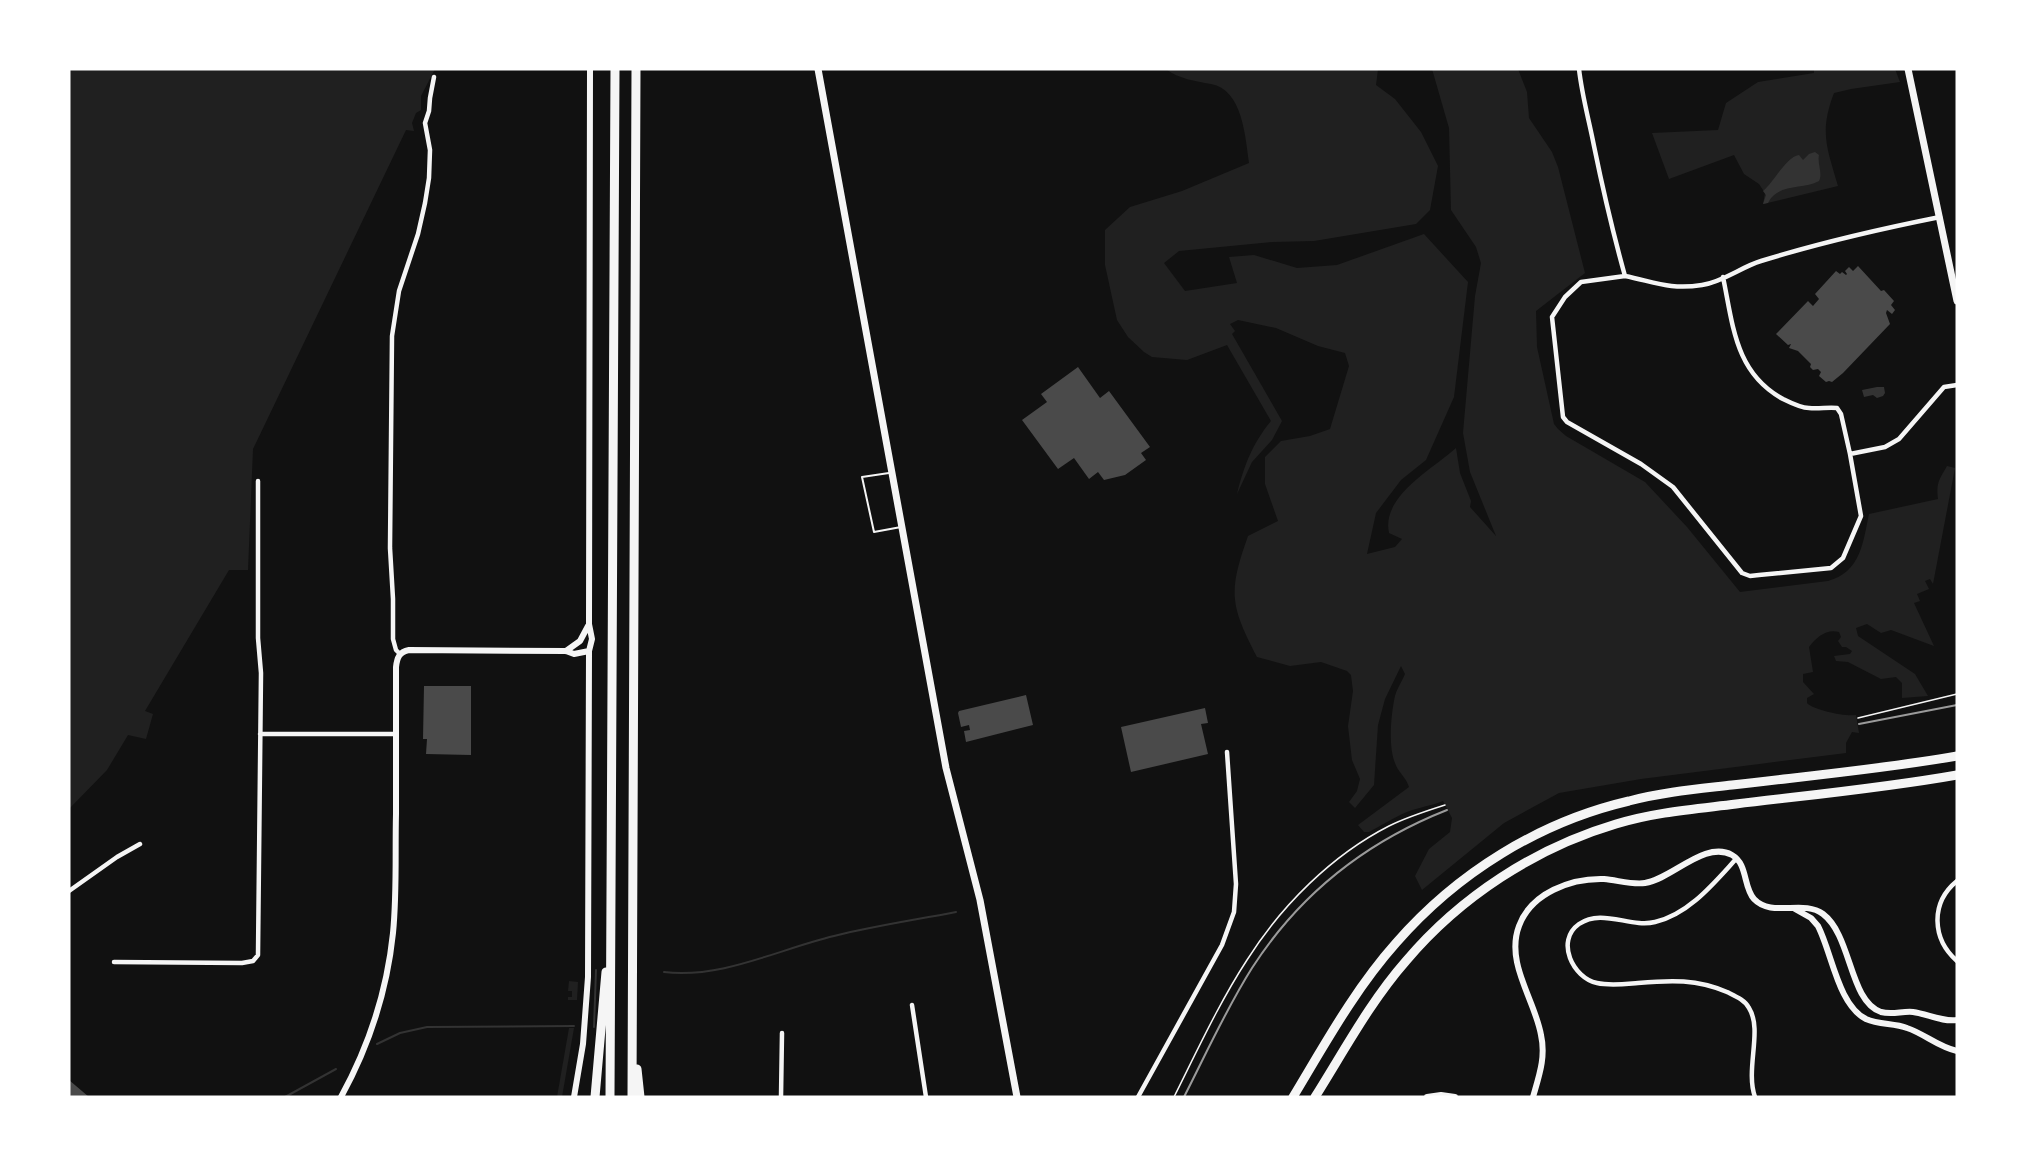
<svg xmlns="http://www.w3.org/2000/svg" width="2026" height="1166" font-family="'Nunito Sans',sans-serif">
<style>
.green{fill:#202020}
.water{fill:#333}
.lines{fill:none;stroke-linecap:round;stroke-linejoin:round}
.stream{stroke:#333;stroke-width:2}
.building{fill:#4a4a4a}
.path{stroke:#f5f5f5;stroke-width:1.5}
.service{stroke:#f5f5f5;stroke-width:2}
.minor{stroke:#f5f5f5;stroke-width:4.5}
.tertiary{stroke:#f5f5f5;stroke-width:6}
.secondary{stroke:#f5f5f5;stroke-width:7}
.motorway{stroke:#f5f5f5;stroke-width:9}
.rail{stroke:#9a9a9a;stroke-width:2}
</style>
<rect width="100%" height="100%" fill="#111"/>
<path class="green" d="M 69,69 L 435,69 L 421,96 L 421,110 L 416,113 L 412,123 L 414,131 L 406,130 L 253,449 L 248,570 L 229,570 L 145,711 L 153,714 L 146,739 L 128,735 L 107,770 L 69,809 Z
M 1166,69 L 1378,69 L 1376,85 L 1395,99 L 1421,132 L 1438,166 L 1430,210 L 1416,224 L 1314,241 L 1273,242 L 1179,251 L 1164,263 L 1185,291 L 1237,283 L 1229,257 L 1254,255 L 1297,268 L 1337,265 L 1424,234 L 1468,282 L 1454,397 L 1426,460 L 1401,480 L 1376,513 L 1367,554 L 1395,547 L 1402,539 L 1389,533 C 1381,496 1433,469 1456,448 L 1460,473 L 1471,501 L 1470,507 L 1496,536 L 1470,472 L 1463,433 L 1475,296 L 1481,263 L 1476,247 L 1451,210 L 1449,128 L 1432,69 L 1518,69 L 1527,92 L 1529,118 L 1552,152 L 1558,167 L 1585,273 L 1536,311 L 1537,347 L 1554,424 L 1558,429 L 1566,436 L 1645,482 L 1687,527 L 1740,592 L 1828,581 C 1861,572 1863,542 1869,514 L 1938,499 C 1936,483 1939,480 1947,466 L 1955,468 L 1933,584 L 1930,579 L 1925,581 L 1929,589 L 1917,594 L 1920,601 L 1914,603 L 1934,646 L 1891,630 L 1881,633 L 1867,624 L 1856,628 L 1858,636 L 1915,674 L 1928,696 L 1902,698 L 1902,683 L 1896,677 L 1881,679 L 1848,662 L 1836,661 L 1834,656 L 1850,654 L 1852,651 L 1846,647 L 1842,647 L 1838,641 L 1841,637 L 1839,632 C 1826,629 1817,637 1809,647 L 1813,672 L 1803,674 L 1803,682 L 1814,694 L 1807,698 L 1807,703 C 1813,710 1846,717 1856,715 L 1859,733 L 1852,732 L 1846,743 L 1846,753 L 1641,779 L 1559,793 L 1504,823 L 1422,890 L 1415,876 L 1429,849 L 1450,832 L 1452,818 L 1443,801 C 1431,806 1419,807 1407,812 C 1394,817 1381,826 1369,832 L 1364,832 L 1358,825 L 1409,787 C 1406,777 1398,772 1395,763 C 1388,746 1391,714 1395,696 C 1397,689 1402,681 1405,674 L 1401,666 L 1385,699 L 1378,725 L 1374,785 L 1355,808 L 1349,802 L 1357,791 L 1360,779 L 1352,760 L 1348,726 L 1353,691 L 1351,675 L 1347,671 L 1321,662 L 1290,666 L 1257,657 C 1230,605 1228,592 1248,536 L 1278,521 L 1265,484 L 1265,457 L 1281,441 L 1310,436 L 1330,429 L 1349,366 L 1345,353 L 1318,346 L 1276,328 L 1238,320 L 1230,324 L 1235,331 L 1232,334 L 1282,421 L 1272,440 L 1252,462 L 1237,494 C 1244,466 1252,444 1271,421 L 1227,345 L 1187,360 L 1152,357 L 1144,352 L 1128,337 L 1117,320 L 1105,265 L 1105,230 L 1130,207 L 1182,191 L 1249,163 C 1245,137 1243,90 1211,84 C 1195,81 1179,79 1166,69 Z
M 1814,69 L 1895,69 L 1900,82 L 1851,89 L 1834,93 C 1819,132 1827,148 1838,186 L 1763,204 L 1765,193 L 1759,184 L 1744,174 L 1734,155 L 1669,179 L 1652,133 L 1718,130 L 1726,103 L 1758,82 L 1814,73 Z
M 569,981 L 578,982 L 577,1000 L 568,1000 L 568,997 L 572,997 L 572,991 L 568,991 Z
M 569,1028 L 574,1028 L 562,1097 L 557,1097 Z"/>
<path class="water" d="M 1815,152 L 1819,155 C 1817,164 1823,173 1819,181 C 1802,190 1778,183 1768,203 L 1763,204 L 1766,195 L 1763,191 C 1774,182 1786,157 1799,155 L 1803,160 L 1809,154 Z
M 1877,387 L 1884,387 L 1885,393 L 1883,396 L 1877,398 L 1873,395 L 1864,397 L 1862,390 Z"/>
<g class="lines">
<path class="stream" d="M 664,972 C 722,979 779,949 834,936 C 874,926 915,920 956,912
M 594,1027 L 596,970
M 377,1044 L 400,1033 L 427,1027 L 574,1026
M 285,1097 L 336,1069"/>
</g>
<path class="building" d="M 1858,266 L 1881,291 L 1884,290 L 1894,301 L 1891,305 L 1895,310 L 1892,314 L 1887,310 L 1886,313 L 1890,324 L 1843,373 L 1832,382 L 1829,381 L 1826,382 L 1819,376 L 1821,372 L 1818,369 L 1813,370 L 1810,367 L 1811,364 L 1798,351 L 1789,348 L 1791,344 L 1788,345 L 1776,334 L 1808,301 L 1813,306 L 1819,299 L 1815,294 L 1836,271 L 1840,274 L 1842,272 L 1846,275 L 1847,274 L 1845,271 L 1849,267 L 1853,271 Z
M 1078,367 L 1100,398 L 1109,391 L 1150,447 L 1141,453 L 1146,460 L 1125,475 L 1104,480 L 1098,472 L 1089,479 L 1074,458 L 1058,469 L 1022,420 L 1047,402 L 1041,394 Z
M 424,686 L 471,686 L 471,755 L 426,754 L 427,739 L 423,739 Z
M 1026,695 L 1033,725 L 966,742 L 964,731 L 970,730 L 969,725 L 961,727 L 958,713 L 959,711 Z
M 1205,708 L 1208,723 L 1201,724 L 1208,754 L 1131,772 L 1121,727 Z
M 69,1080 L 89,1097 L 69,1097 Z"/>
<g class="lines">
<path class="path" d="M 1858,718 L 1957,694
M 1174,1097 C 1197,1051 1219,1003 1247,960 C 1281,906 1332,855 1389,826 C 1407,817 1426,811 1445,805"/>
<path class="service" d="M 889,473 L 862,477 L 874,532 L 901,527"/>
<path class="minor" d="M 1579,69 C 1582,96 1589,120 1594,146 C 1603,190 1613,233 1625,276 C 1655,282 1670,290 1702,285 C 1723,282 1741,267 1761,261 C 1819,243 1880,229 1940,217
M 1625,276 L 1581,282 L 1565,297 L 1552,317 L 1563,417 L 1567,422 L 1641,464 L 1673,487 L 1742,573 L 1750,576 L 1759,575 L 1831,568 L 1843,558 L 1861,516 L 1850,454
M 1723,277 C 1733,325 1735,373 1783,399 C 1791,403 1801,408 1809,408 C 1819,409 1828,407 1837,408 L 1841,414 L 1850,454 L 1885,447 L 1899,439 L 1944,387 L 1957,385
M 400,654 L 396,650 L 393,639 L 393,599 L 390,548 L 392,336 L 399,291 L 418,234 L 425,203 L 429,178 L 430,150 L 425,123 L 429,111 L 430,98 L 434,77
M 260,734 L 396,734
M 1736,859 C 1714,883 1689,914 1655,922 C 1630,928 1602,908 1579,924 C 1555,941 1573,978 1597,983 C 1610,986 1625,984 1638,983 C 1671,980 1697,979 1727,992 C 1735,996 1745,1000 1749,1008 C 1763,1030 1745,1069 1755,1097
M 1957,881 C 1930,903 1932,939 1957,961
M 69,891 L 117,857 L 140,844
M 114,962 L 242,963 L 253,961 L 258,955 L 261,673 L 258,638 L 258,481
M 912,1005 L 926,1097
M 781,1097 L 782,1033
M 1138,1097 L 1222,945 L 1234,912 L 1236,884 L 1227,752"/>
<path class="tertiary" d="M 566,651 L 580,641 L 588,626
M 1795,909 L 1811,918 L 1818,926 C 1832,953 1838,1005 1866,1019 C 1879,1025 1894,1023 1907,1028 C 1925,1034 1938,1047 1957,1051
M 341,1097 C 369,1046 387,991 393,933 C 397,893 395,853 396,814 C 396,765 396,716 396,667 C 397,658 399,652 409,650 L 566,651 L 574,654 L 589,651
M 574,1097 L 583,1044 L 588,977 L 589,651 L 592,639 L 589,624 L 590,69
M 1427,1097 L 1441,1095 L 1455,1097
M 1533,1097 C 1539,1076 1546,1057 1541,1035 C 1535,1000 1505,963 1519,926 C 1531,893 1571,878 1604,879 C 1617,880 1632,885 1645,883 C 1672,879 1705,840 1732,855 C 1748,864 1743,887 1754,899 C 1772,918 1803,899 1823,914 C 1852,936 1849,1001 1881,1012 C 1892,1015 1902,1011 1913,1012 C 1928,1014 1941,1022 1957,1020"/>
<path class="secondary" d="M 818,69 L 946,768 L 980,900 L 1017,1097
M 1908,69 L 1957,301"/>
<path class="motorway" d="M 637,1069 L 640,1097
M 595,1097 L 606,972
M 610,1097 L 615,69
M 632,1097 L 636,69
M 1293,1097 C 1325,1044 1355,989 1396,943 C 1457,873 1539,822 1629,801 C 1663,792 1698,789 1732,785 C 1807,776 1883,769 1957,756
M 1315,1097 C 1344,1051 1370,1002 1406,961 C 1460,897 1535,848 1616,824 C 1655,812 1696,809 1736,804 C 1810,795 1884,788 1957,775"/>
<path class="rail" d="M 1859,724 L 1957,705
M 1184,1097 C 1206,1054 1226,1009 1252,968 C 1299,895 1366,842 1447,810"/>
</g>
<rect width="2026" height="1166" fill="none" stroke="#ffffff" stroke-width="141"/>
</svg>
